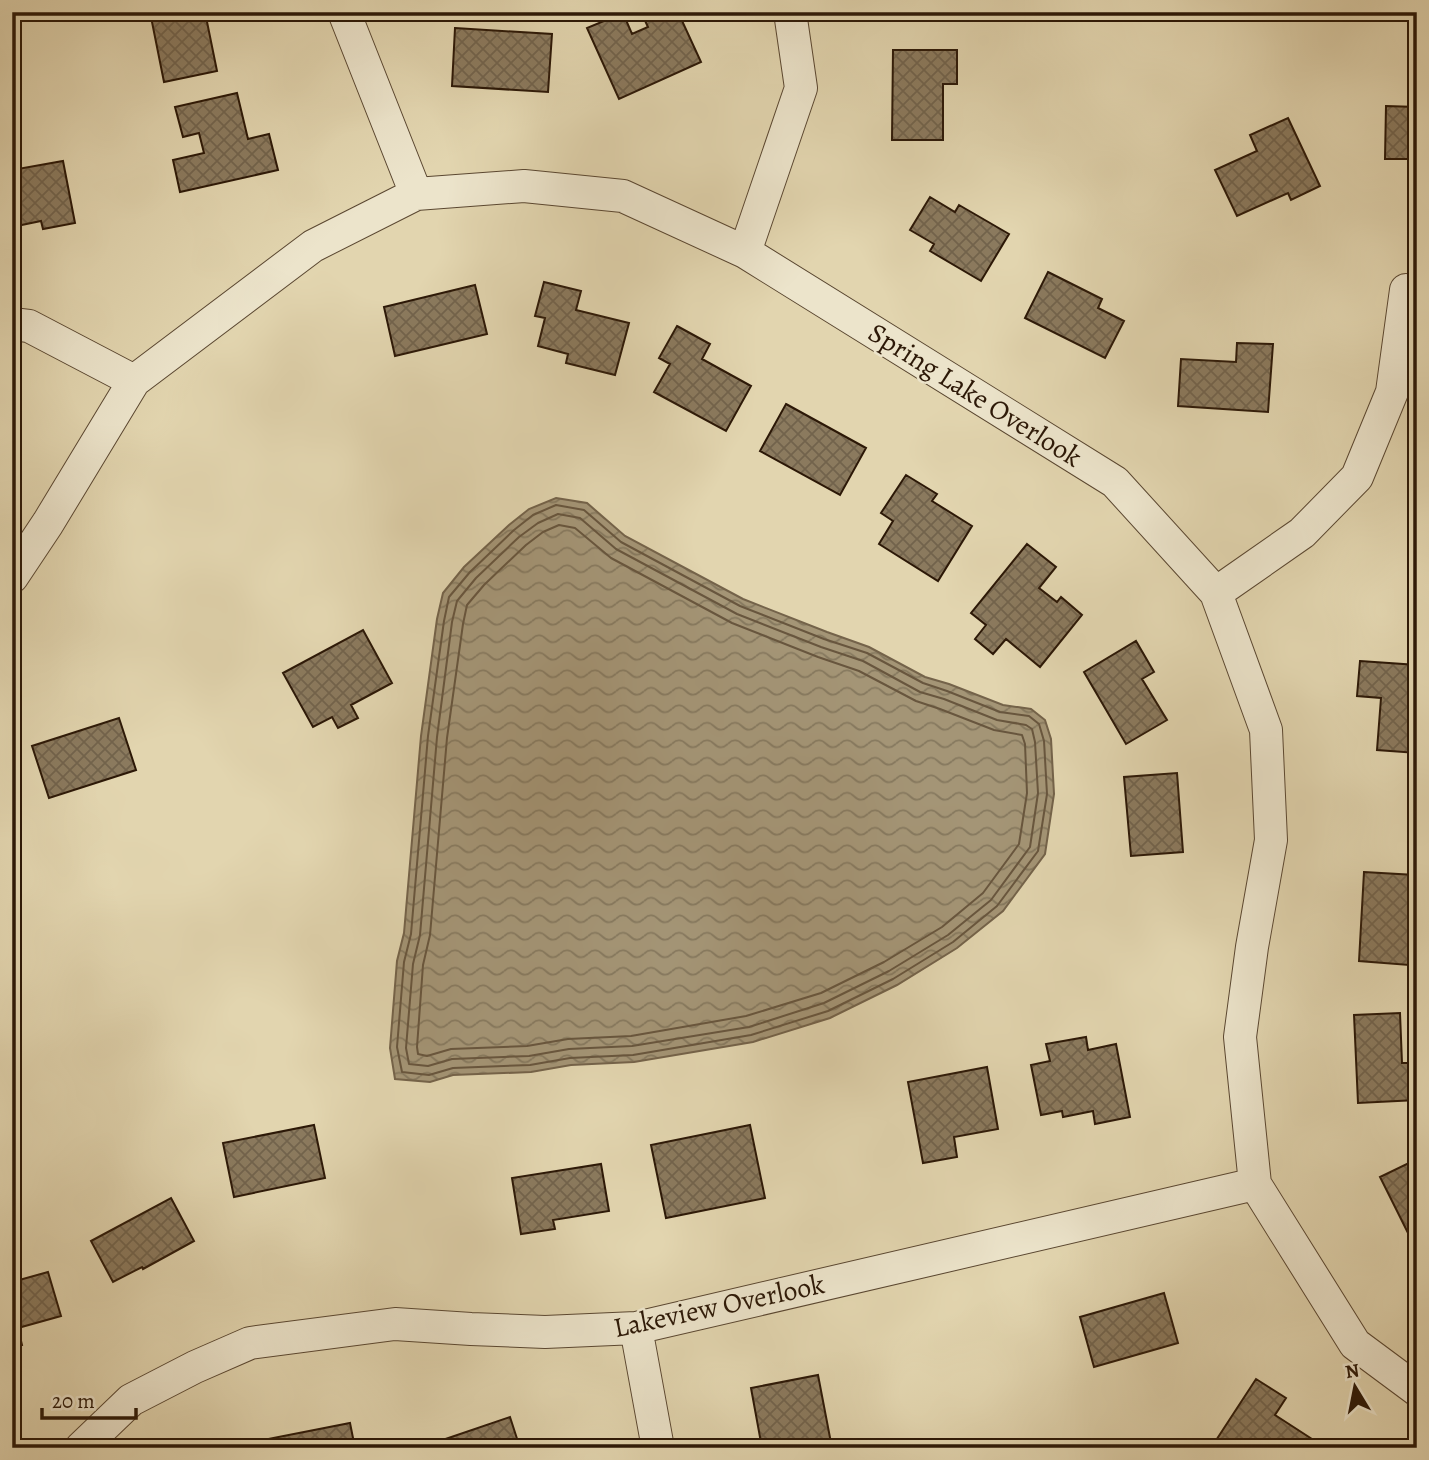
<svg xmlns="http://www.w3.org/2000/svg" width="1429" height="1460" font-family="Alegreya,serif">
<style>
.water{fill:url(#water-waves);stroke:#74634a;stroke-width:2}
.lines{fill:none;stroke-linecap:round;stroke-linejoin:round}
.shore{stroke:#68563e;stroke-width:2}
.building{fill:url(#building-cross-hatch);stroke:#2c1807;stroke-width:2}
.street-casing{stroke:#5a4731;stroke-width:34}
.street{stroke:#ece4cb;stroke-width:32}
.labels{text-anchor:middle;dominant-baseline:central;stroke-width:5;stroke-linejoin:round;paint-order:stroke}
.street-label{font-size:28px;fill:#2c1807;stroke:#ece4cb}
</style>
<defs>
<pattern id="water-waves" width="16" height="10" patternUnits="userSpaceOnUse" patternTransform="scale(1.75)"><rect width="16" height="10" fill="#a49576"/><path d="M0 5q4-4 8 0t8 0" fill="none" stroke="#86795f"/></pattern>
<pattern id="building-cross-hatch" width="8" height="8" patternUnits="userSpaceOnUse" patternTransform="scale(1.75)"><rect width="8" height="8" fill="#8b7a5e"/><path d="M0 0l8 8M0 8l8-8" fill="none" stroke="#72634c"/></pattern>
</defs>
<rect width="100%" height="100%" fill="#e2d5af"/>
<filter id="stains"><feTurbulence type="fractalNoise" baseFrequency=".00286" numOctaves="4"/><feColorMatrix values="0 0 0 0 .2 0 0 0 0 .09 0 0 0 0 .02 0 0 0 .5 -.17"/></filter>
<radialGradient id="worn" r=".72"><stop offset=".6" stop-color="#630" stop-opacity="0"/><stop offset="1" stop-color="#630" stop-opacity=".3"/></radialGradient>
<path class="water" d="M 556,498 L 587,503 L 625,536 L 743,599 L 827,632 L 869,647 L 925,677 L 949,684 L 1003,705 L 1031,709 L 1045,720 L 1051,739 L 1054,794 L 1045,854 L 1003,911 L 957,948 L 897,985 L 830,1018 L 753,1042 L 634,1062 L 571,1065 L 531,1072 L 453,1075 L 430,1082 L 395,1079 L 390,1048 L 397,961 L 404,933 L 421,736 L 437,619 L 443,593 L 464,567 L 509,525 L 529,509 Z"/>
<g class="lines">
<path class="shore" d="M 556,505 L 584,510 L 621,542 L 740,606 L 824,639 L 867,653 L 923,683 L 947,691 L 1000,712 L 1029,716 L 1039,724 L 1044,741 L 1047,794 L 1038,851 L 997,906 L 953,942 L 893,979 L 828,1011 L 751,1035 L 633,1055 L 570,1058 L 530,1065 L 453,1068 L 429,1075 L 402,1072 L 397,1047 L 404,962 L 411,934 L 428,736 L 444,621 L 449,597 L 470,572 L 514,530 L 533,515 Z
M 558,514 L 580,518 L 616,549 L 737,614 L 821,647 L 863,661 L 920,692 L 944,699 L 997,720 L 1026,725 L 1032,729 L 1035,742 L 1038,793 L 1030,847 L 991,900 L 948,935 L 889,971 L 824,1003 L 749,1027 L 632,1046 L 569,1049 L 529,1056 L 452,1059 L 428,1066 L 409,1064 L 406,1048 L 413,964 L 420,935 L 437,737 L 452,622 L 457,601 L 476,578 L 519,537 L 538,523 Z
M 559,525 L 575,528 L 611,558 L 732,623 L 818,657 L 859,671 L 916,701 L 940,709 L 994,730 L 1022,735 L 1025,744 L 1027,793 L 1019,844 L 983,893 L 942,927 L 884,962 L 821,993 L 746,1016 L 631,1036 L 568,1039 L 527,1046 L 451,1049 L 427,1056 L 418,1054 L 417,1047 L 423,965 L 430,935 L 447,738 L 463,624 L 467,605 L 484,585 L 526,545 L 543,532 Z"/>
</g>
<path class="building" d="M 150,12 L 205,12 L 217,71 L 164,82 Z
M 641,12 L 678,12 L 701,62 L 619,99 L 587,28 L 623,13 L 632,34 L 648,27 Z
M 455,28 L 552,34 L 548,92 L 452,86 Z
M 893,50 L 957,50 L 957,84 L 943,84 L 943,140 L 892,140 Z
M 237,93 L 248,139 L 269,134 L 278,170 L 180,192 L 173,160 L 204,153 L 199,133 L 183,137 L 175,107 Z
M 1386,106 L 1417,107 L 1417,159 L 1385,159 Z
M 1288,118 L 1320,186 L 1291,200 L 1288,193 L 1237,216 L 1215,170 L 1257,151 L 1250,135 Z
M 63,161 L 75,223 L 43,229 L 41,221 L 12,227 L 12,170 Z
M 930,197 L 955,212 L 959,205 L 1009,234 L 981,281 L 930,251 L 934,244 L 910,230 Z
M 1048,272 L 1102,299 L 1098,308 L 1124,321 L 1105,358 L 1025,318 Z
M 544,282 L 581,291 L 576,310 L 629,323 L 615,375 L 566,363 L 568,354 L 538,346 L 545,318 L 535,316 Z
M 475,285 L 487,334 L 395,356 L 384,307 Z
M 677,326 L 710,344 L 702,359 L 751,386 L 726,431 L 654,392 L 670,364 L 659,358 Z
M 1237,343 L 1273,344 L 1268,412 L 1178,406 L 1181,359 L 1236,362 Z
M 786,404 L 866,448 L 840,495 L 760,451 Z
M 906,475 L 937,494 L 932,501 L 972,526 L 938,581 L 879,544 L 893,521 L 881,513 Z
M 1027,544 L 1056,567 L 1039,588 L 1057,602 L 1061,597 L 1082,615 L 1040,667 L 1006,639 L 993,654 L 975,639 L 986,625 L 971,613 Z
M 363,630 L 392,683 L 351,705 L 358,718 L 338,728 L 332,717 L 313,727 L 283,673 Z
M 1136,641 L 1154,672 L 1142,679 L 1167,720 L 1126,744 L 1084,672 Z
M 1360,661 L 1417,665 L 1417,753 L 1377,750 L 1381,698 L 1357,696 Z
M 119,718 L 136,770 L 49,798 L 32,746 Z
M 1177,773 L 1183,852 L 1131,856 L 1124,777 Z
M 1364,872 L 1415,875 L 1409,965 L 1359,961 Z
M 1400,1013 L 1402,1063 L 1417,1063 L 1417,1100 L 1358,1103 L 1354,1015 Z
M 1086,1037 L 1088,1050 L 1116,1044 L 1130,1117 L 1095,1124 L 1093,1111 L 1063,1117 L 1062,1111 L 1041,1115 L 1031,1065 L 1050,1061 L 1046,1044 Z
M 987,1067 L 998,1129 L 954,1137 L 957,1157 L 923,1163 L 908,1082 Z
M 314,1125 L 325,1178 L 234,1197 L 223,1143 Z
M 750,1125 L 765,1198 L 666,1218 L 651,1145 Z
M 1417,1159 L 1417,1251 L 1380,1177 Z
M 601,1164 L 609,1211 L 553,1220 L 555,1229 L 521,1234 L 512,1178 Z
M 171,1198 L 194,1241 L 143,1269 L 142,1267 L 113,1282 L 91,1241 Z
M 48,1272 L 61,1316 L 18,1328 L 22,1345 L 12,1348 L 12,1282 Z
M 1164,1293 L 1178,1343 L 1094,1367 L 1080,1317 Z
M 818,1375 L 832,1448 L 762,1448 L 751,1388 Z
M 1256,1379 L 1286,1398 L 1275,1415 L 1312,1439 L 1307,1448 L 1211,1448 Z
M 510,1417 L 520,1448 L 429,1448 L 428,1445 Z
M 350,1423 L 355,1448 L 264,1448 L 263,1440 Z"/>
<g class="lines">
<defs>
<path id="street" d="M 344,12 L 416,194
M 745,252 L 801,88 L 790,12
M 12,324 L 29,326 L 134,381
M 12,577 L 48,523 L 134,381 L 313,246 L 416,194 L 524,186 L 623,196 L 745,252 L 1115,482 L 1216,593 L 1266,730 L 1271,840 L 1252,947 L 1240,1037 L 1255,1184 L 1355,1344 L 1417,1390
M 1216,593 L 1302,533 L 1357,477 L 1392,392 L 1406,290
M 636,1328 L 658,1448
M 81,1448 L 131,1400 L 195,1367 L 250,1343 L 395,1324 L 471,1329 L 545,1332 L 636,1328 L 1255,1184"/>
</defs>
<use href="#street" class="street-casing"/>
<use href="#street" class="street"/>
</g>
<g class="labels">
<g class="street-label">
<text transform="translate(975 395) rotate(32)">Spring Lake Overlook</text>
<text transform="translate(719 1306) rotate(-12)">Lakeview Overlook</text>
</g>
</g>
<rect width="1429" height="1460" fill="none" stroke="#e2d5af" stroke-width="42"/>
<rect x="14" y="14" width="1401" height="1432" fill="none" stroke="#2c1807" stroke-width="3.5"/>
<rect x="21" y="21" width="1387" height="1418" fill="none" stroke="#2c1807" stroke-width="2"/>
<g transform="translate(1355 1387) rotate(350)" stroke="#ece4cb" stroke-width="5" paint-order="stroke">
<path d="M0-5L12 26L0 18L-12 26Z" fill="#2c1807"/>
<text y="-10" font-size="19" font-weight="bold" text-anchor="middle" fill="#2c1807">N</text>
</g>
<path d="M42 1408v10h94v-10" fill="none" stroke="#2c1807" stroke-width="3.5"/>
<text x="52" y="1408" font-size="21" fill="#2c1807" stroke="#ece4cb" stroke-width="5" paint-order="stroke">20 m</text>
<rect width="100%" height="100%" filter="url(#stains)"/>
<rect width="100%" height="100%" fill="url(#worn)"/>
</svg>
